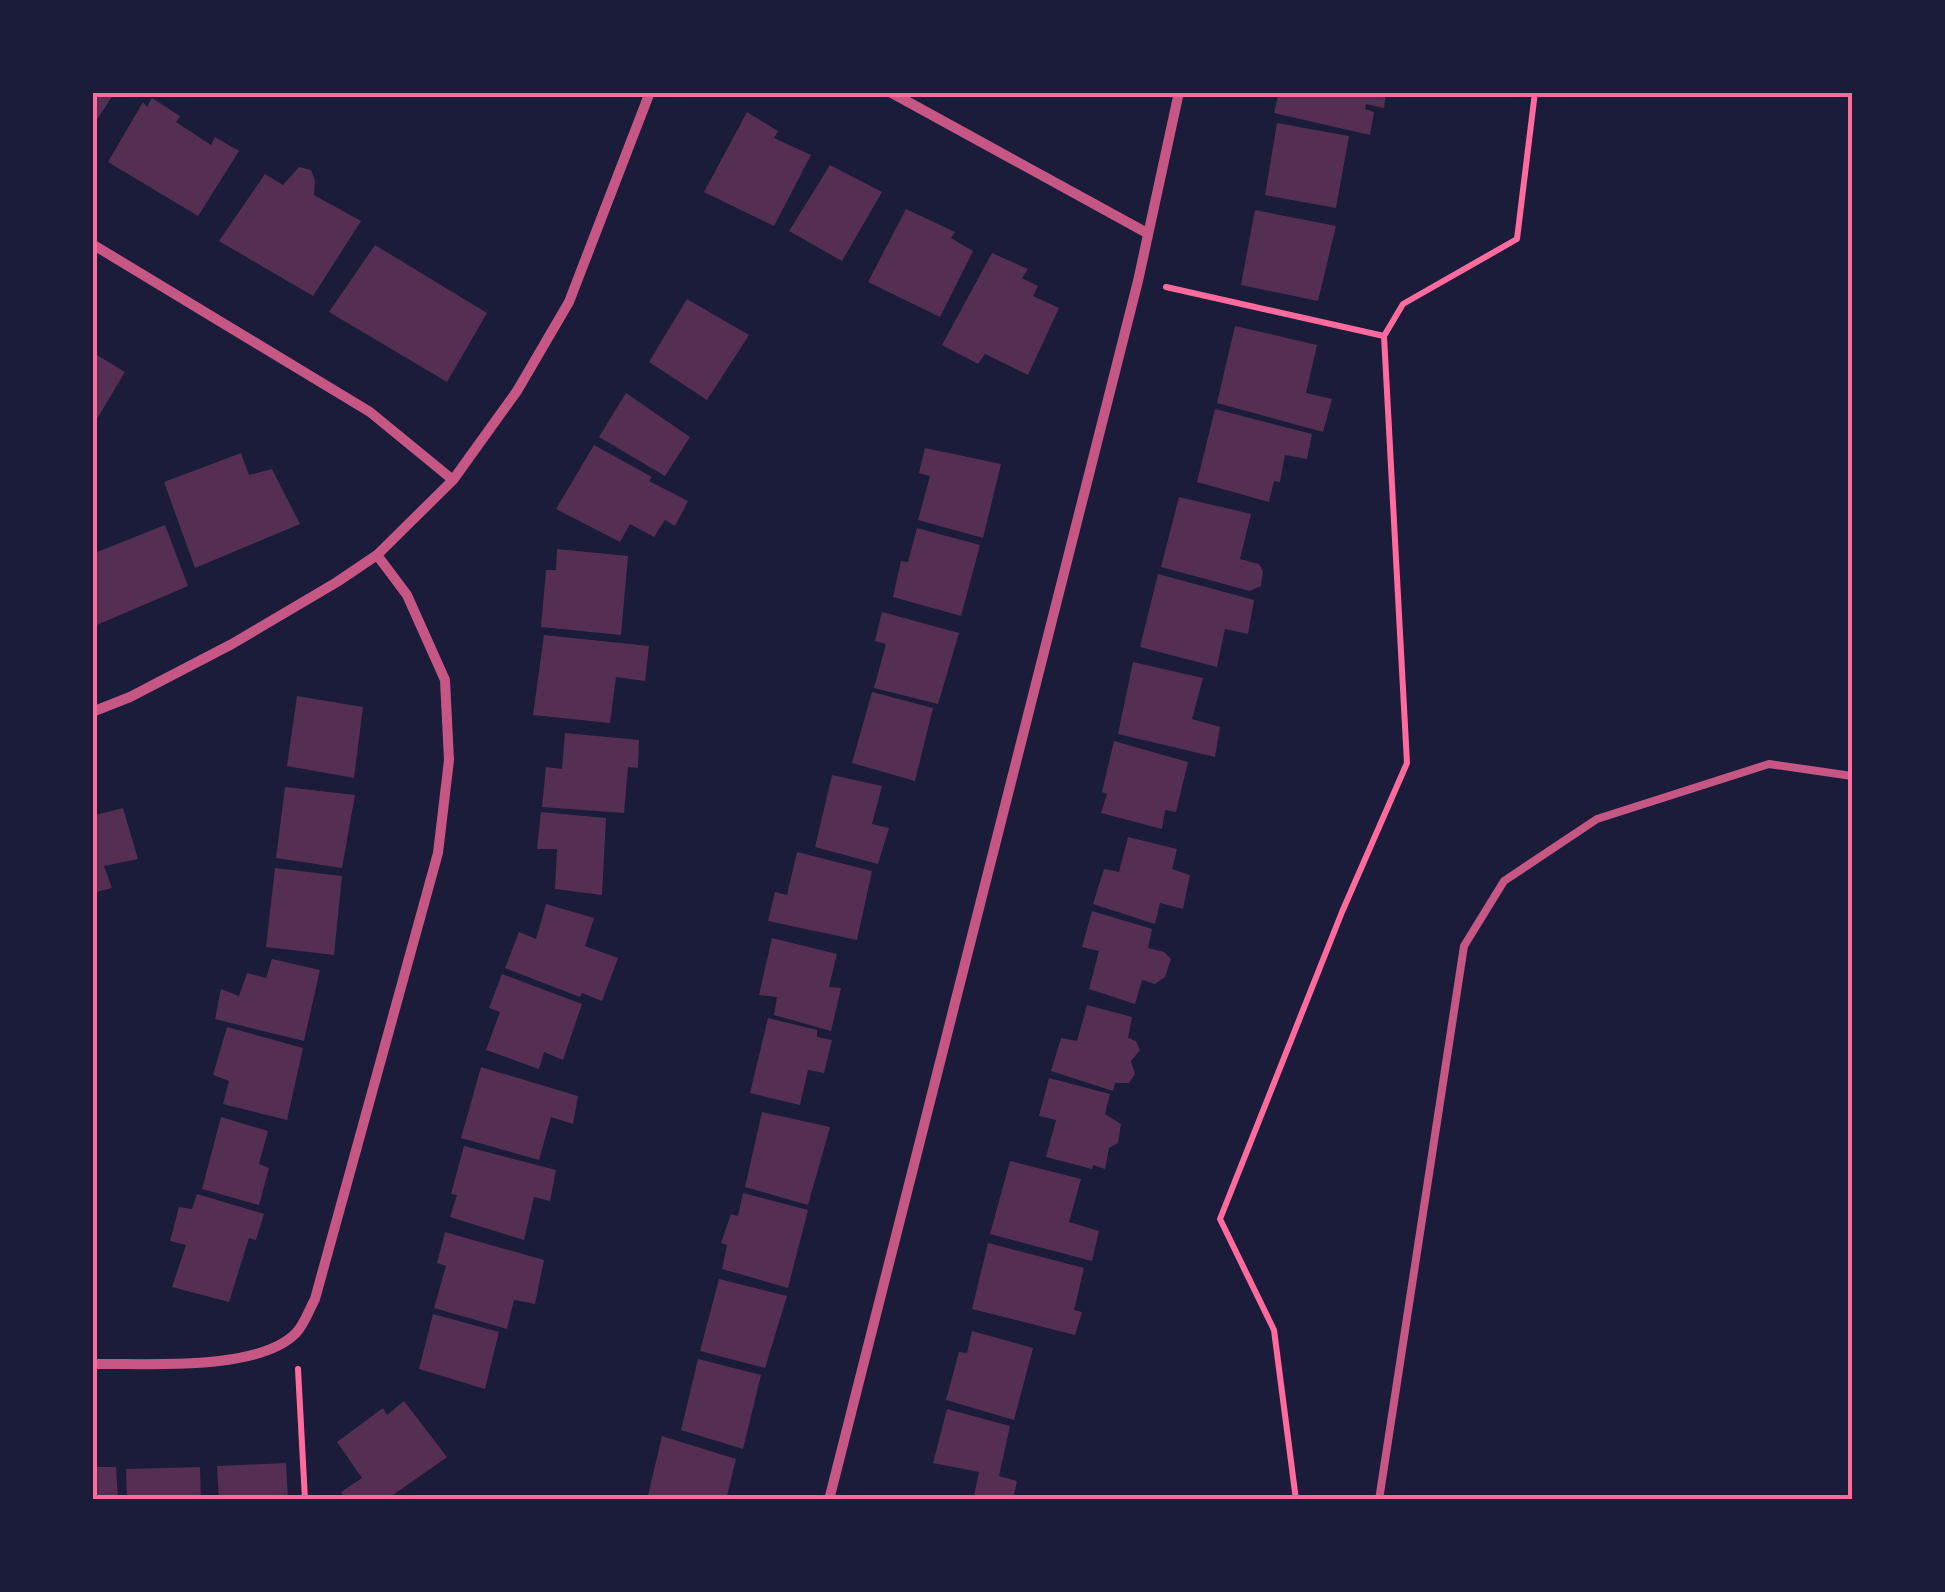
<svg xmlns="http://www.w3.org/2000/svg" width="1945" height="1592" font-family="'Exo 2',sans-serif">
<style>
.building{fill:#542f53}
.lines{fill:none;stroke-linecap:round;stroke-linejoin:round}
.path{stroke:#ff6b9d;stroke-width:6}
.service{stroke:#c65784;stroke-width:8}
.minor{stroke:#c65784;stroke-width:10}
.neatline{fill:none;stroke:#ff6b9d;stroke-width:4}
</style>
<rect width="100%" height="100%" fill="#1b1b3a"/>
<path class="building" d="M 92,92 L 115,92 L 92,127 Z
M 1279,92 L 1386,92 L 1384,108 L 1366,104 L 1365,109 L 1374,112 L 1370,135 L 1274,113 Z
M 152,98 L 180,116 L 176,122 L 211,145 L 215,137 L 239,151 L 198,216 L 108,162 L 143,102 L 147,107 Z
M 747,112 L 778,131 L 774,138 L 811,155 L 774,226 L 704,192 Z
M 1277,123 L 1349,136 L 1336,208 L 1265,195 Z
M 830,165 L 882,192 L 842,261 L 789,231 Z
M 299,167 L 311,170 L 315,181 L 314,195 L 361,221 L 313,296 L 219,241 L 265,174 L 283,185 Z
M 906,209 L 955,232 L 951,238 L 973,251 L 940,317 L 868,282 Z
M 1255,210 L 1336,226 L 1318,301 L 1241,285 Z
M 375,245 L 487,313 L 447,382 L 329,312 Z
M 992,253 L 1028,269 L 1022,278 L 1038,286 L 1033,296 L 1059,308 L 1028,375 L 985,354 L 978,364 L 942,345 Z
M 687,299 L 749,335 L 707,400 L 649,362 Z
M 1235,326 L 1317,345 L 1306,393 L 1332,399 L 1323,432 L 1217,403 Z
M 92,352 L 125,372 L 92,427 Z
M 626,393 L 690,437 L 665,476 L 599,437 Z
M 1215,409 L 1312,434 L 1307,459 L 1285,455 L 1280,482 L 1274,481 L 1269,502 L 1197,482 Z
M 594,445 L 652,477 L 649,481 L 688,501 L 675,526 L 665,520 L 654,537 L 630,524 L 620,542 L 556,509 Z
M 925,448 L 1001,464 L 983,538 L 918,520 L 930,476 L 919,473 Z
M 241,453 L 249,475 L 272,469 L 300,524 L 195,568 L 164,482 Z
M 1179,497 L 1251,514 L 1240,559 L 1259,564 L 1263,571 L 1261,586 L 1250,591 L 1161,567 Z
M 165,525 L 188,586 L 92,627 L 92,554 Z
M 917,528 L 980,545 L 961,616 L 893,597 L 901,561 L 908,562 Z
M 557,549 L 628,556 L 621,635 L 541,627 L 546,570 L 556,570 Z
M 1158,574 L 1254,600 L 1248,634 L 1225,629 L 1217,667 L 1140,647 Z
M 882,612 L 959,633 L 938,704 L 874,688 L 886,644 L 875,641 Z
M 544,635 L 649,646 L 645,681 L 616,677 L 610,723 L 533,715 Z
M 1133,662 L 1203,678 L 1192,719 L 1220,727 L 1215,757 L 1118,734 Z
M 872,692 L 933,708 L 915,781 L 852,763 Z
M 297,696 L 363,707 L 354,778 L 287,766 Z
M 565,733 L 639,740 L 638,768 L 628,767 L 624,813 L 542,807 L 546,767 L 562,769 Z
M 1114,741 L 1188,762 L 1176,812 L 1165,810 L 1162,829 L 1101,813 L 1107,794 L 1102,792 Z
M 832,775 L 882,786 L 872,824 L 889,828 L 878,864 L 815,847 Z
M 285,787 L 355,795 L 342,868 L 276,858 Z
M 123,808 L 138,859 L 104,866 L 112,888 L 92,893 L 92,816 Z
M 541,812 L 606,818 L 602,895 L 555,889 L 557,849 L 537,849 Z
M 1128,837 L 1177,849 L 1172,869 L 1190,875 L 1183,909 L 1160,903 L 1155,924 L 1093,904 L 1104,869 L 1119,872 Z
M 797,852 L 872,871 L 857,940 L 768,921 L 775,892 L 787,895 Z
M 275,868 L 342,876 L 334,955 L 266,947 Z
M 546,904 L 594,918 L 585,946 L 618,958 L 602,1001 L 582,993 L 580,997 L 505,968 L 519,932 L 536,939 Z
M 1092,911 L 1152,929 L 1148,948 L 1164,952 L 1171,959 L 1165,977 L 1155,984 L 1142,980 L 1135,1004 L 1089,989 L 1099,951 L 1082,947 Z
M 772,938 L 837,954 L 829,987 L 841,988 L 831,1031 L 774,1015 L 777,997 L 759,995 Z
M 272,959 L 320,970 L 304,1041 L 215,1019 L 221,989 L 239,996 L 247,973 L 266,978 Z
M 502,974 L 582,1004 L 563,1060 L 544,1052 L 539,1069 L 486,1050 L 500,1012 L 489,1008 Z
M 1087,1005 L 1132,1017 L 1128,1038 L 1136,1041 L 1140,1050 L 1131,1061 L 1135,1074 L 1129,1083 L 1115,1083 L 1113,1091 L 1051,1071 L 1061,1038 L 1077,1041 Z
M 768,1018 L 817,1030 L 817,1037 L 832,1040 L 824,1073 L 808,1070 L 800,1105 L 750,1093 Z
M 227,1027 L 303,1048 L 287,1120 L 223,1104 L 229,1081 L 213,1075 Z
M 481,1067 L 578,1096 L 573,1124 L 551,1117 L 539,1160 L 461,1138 Z
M 1049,1078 L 1110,1094 L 1105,1114 L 1121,1124 L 1118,1143 L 1109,1148 L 1105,1169 L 1093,1165 L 1092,1169 L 1046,1157 L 1056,1120 L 1039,1116 Z
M 762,1112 L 830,1127 L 808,1205 L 745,1187 Z
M 221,1117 L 268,1131 L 259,1164 L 269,1168 L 259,1205 L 202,1189 Z
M 464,1146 L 556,1170 L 550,1201 L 534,1197 L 524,1240 L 450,1217 L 457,1195 L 451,1194 Z
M 1010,1161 L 1081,1179 L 1069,1222 L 1099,1231 L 1092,1261 L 990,1234 Z
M 743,1193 L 808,1210 L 788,1288 L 722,1269 L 727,1245 L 721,1243 L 731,1214 L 738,1216 Z
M 197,1194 L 264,1214 L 256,1240 L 249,1238 L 229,1302 L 172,1287 L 186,1245 L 170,1241 L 179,1207 L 192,1209 Z
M 445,1232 L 544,1260 L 535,1304 L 514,1300 L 507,1329 L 434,1308 L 446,1266 L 437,1263 Z
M 988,1243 L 1084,1268 L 1074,1310 L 1082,1312 L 1075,1335 L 972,1309 Z
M 719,1279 L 787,1296 L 765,1368 L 700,1351 Z
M 433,1314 L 499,1332 L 485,1389 L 419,1369 Z
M 972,1331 L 1033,1348 L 1014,1420 L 946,1400 L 959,1352 L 967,1353 Z
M 698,1359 L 761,1375 L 743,1449 L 681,1430 Z
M 404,1401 L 447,1457 L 386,1500 L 346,1500 L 341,1492 L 362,1478 L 337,1442 L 383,1408 L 387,1415 Z
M 947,1409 L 1010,1426 L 999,1476 L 1017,1481 L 1013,1500 L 973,1500 L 979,1472 L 933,1463 Z
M 662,1436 L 736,1459 L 726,1500 L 647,1500 Z
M 286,1463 L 288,1500 L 219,1500 L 217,1466 Z
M 92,1467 L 116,1467 L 118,1500 L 92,1500 Z
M 200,1467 L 201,1500 L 127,1500 L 126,1469 Z"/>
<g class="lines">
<path class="path" d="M 1166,287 L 1384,336
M 298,1369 L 305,1500
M 1296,1500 L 1274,1330 L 1220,1219 L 1342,912 L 1407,763 L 1384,336 L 1403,304 L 1517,239 L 1535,92"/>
<path class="service" d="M 1379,1500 L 1464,946 L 1504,881 L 1597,819 L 1769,764 L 1852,776"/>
<path class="minor" d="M 890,92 L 1147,233
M 92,244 L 370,412 L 453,480
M 92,712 L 130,697 L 232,644 L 337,582 L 377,555 L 453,480 L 517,391 L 569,302 L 650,92
M 92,1364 C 145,1363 258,1372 296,1333 C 304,1325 309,1310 315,1299 L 438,853 L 449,760 L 445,680 L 407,595 L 377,555
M 829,1500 L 1138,281 L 1179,92"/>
</g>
<rect width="1945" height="1592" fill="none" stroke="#1b1b3a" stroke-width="190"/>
<rect x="95" y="95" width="1755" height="1402" class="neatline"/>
</svg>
